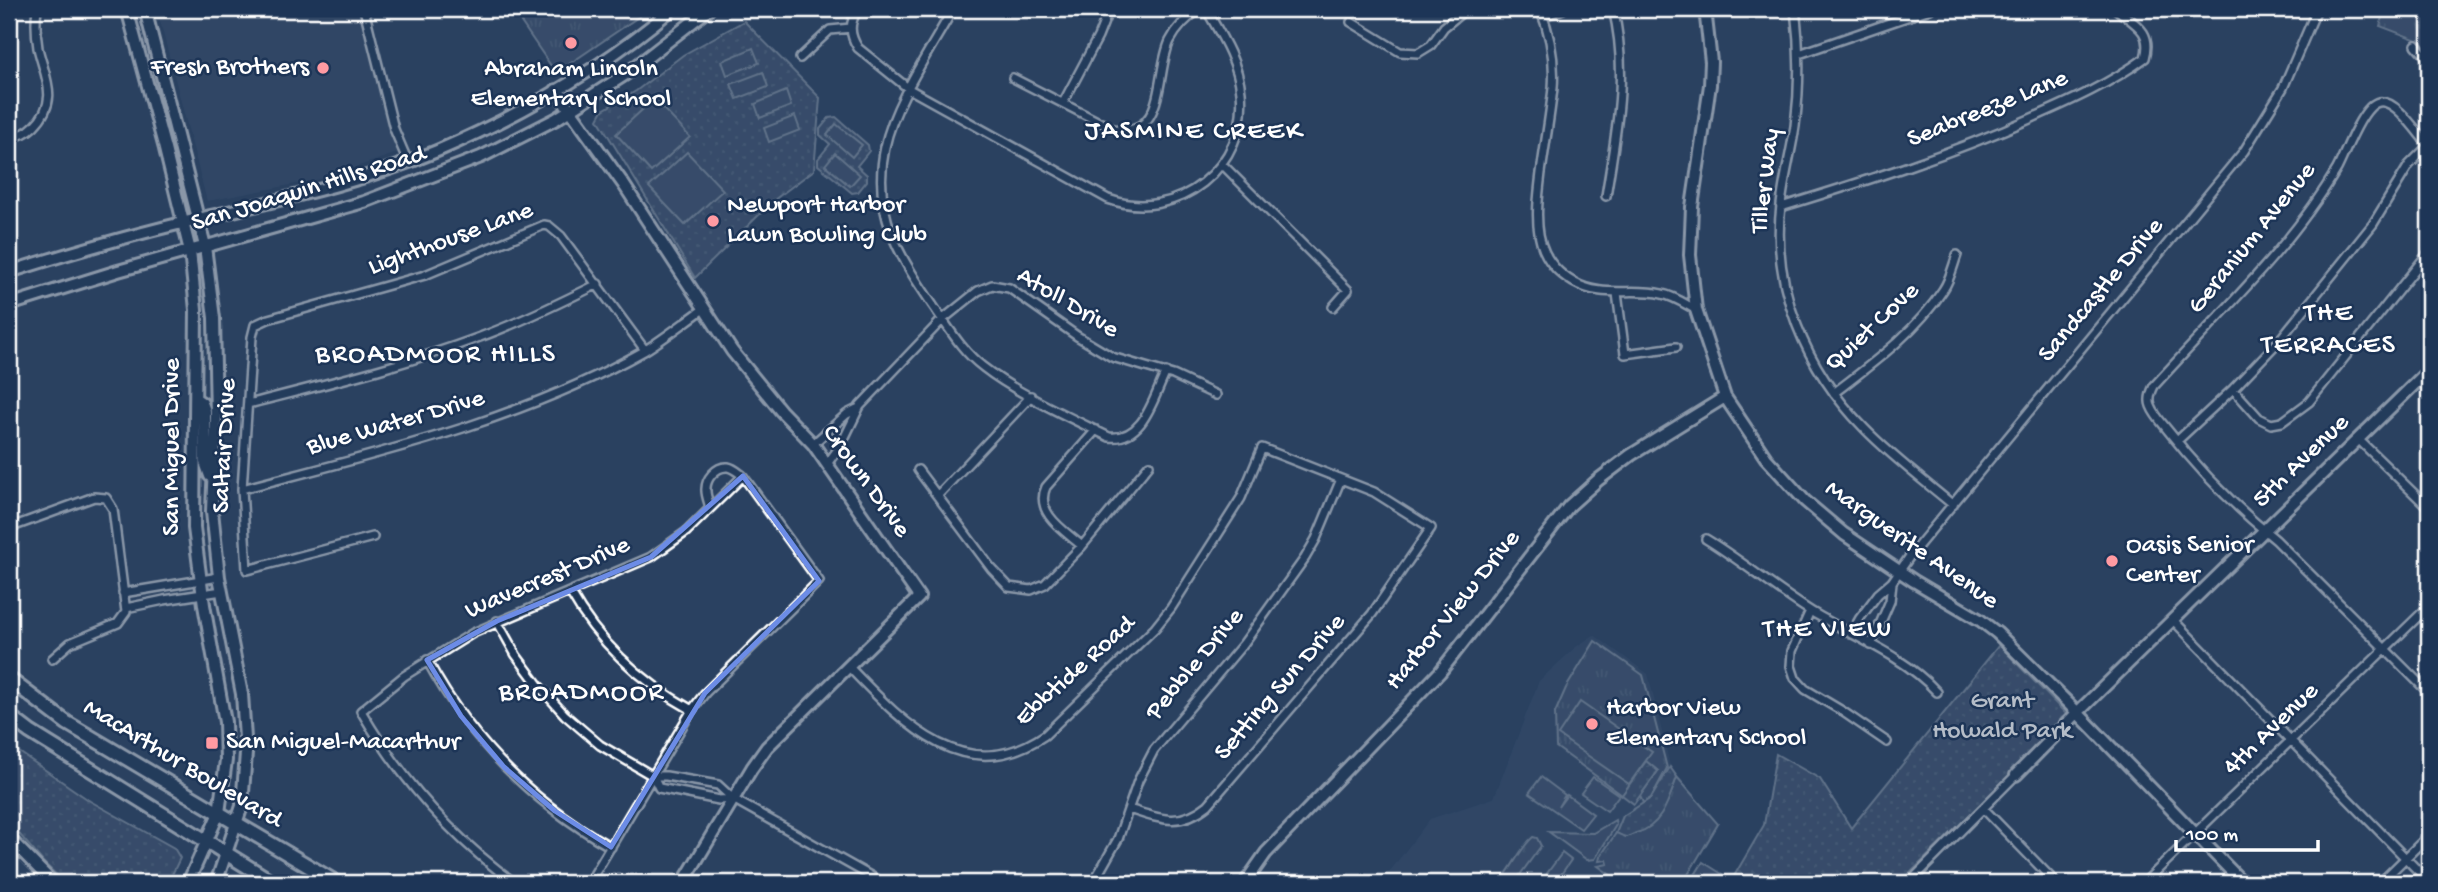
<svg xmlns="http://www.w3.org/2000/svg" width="2438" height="892" font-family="'Gochi Hand',sans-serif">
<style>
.built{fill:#394e6c}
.grass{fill:url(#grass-tufts);stroke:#a2acba;stroke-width:2}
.park{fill:url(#park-dots);stroke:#a2acba;stroke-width:2}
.pitch{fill:#465975;stroke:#a2acba;stroke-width:2}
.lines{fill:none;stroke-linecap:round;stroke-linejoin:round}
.street-casing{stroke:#fff;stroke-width:12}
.secondary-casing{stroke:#fff;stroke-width:16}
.primary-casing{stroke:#fff;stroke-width:18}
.street{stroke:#1d3557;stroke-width:7}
.secondary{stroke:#1d3557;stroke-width:10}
.primary{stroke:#1d3557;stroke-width:12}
.marked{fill:none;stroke:#6c8ce6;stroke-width:5;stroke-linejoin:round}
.poi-dot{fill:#ff9aa2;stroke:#1d3557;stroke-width:2.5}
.labels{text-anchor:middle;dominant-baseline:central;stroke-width:5;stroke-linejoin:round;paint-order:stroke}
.poi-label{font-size:26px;fill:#fff;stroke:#1d3557;text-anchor:start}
.street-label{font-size:26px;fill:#fff;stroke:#1d3557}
.park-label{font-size:26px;fill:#b5bdc8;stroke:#1d3557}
.neighbourhood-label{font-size:28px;letter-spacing:2px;fill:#fff;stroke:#1d3557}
</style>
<defs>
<pattern id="grass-tufts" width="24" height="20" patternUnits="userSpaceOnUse" patternTransform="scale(1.75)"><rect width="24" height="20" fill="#465975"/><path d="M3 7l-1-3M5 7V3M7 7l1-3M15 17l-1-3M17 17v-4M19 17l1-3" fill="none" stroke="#62728a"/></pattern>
<pattern id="park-dots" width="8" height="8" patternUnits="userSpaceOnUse" patternTransform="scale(1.75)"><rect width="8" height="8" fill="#465975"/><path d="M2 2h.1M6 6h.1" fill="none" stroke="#62728a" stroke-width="1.8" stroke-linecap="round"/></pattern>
</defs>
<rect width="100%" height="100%" fill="#2a4161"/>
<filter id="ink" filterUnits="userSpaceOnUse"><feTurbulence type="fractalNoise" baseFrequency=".0143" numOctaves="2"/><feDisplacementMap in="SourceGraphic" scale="14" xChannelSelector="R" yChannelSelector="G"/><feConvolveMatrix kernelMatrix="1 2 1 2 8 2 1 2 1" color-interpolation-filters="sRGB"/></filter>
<g filter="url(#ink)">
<path class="built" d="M 157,9 L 359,9 L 397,153 L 320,179 L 207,201 Z
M 1594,635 L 1648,674 L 1671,770 L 1718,824 L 1683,883 L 1381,883 L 1430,819 L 1494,798 L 1539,681 L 1576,647 Z"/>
<path class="grass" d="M 512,9 L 650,9 L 556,73 Z
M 2386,9 L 2429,9 L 2429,51 L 2420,41 L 2380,26 Z
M 1595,641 L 1643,675 L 1667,768 L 1651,798 L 1643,803 L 1640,796 L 1658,771 L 1647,762 L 1622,795 L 1556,747 L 1555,713 L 1566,688 Z
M 1677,777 L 1718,824 L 1683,883 L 1642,883 L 1633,877 L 1629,883 L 1622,883 L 1598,866 L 1608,864 L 1607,860 L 1599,861 L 1600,857 L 1616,833 C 1652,841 1668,805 1677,777 Z
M 1615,820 L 1616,825 L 1595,859 L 1587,860 L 1549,832 L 1593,833 Z
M 1533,837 L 1537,838 L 1541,846 L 1514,883 L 1501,883 L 1503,880 L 1491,875 L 1503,878 C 1514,865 1521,847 1533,837 Z
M 1562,853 L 1571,860 L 1555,883 L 1540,883 Z"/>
<path class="park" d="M 744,21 L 820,98 L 814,170 L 774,200 L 695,278 L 598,119 L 603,110 L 636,91 L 683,55 Z
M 836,117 L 868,145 L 869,151 L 857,166 L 867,175 L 867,181 L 858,192 L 852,193 L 818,165 L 818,159 L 830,144 L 820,135 L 820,129 L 829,118 Z
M 1999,645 L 2069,717 L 1900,883 L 1730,883 L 1764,825 L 1776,754 L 1820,779 L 1851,828 Z
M 9,745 L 90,801 L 174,848 L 180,858 L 168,883 L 65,883 L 43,862 L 9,822 Z
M 1646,761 L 1658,771 L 1634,804 L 1622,795 Z
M 1670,767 L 1677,777 C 1669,799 1662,827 1636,833 C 1634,834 1628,837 1626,837 C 1622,836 1619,834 1616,833 L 1623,816 L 1651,798 Z"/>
<path class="pitch" d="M 753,48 L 759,63 L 727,75 L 722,61 Z
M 763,72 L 768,87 L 737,99 L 731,84 Z
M 786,91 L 791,106 L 760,118 L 755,104 Z
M 654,99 L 690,137 L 651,172 L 616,134 Z
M 795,116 L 800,130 L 769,142 L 764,128 Z
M 836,124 L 862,145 L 852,157 L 827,135 Z
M 687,152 L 723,190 L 685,225 L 649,187 Z
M 835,153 L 860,175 L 850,186 L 825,165 Z
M 1580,702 L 1652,752 L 1629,784 L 1558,735 Z
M 1541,777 L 1565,795 L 1558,807 L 1567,795 L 1593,814 L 1581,829 L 1529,793 Z
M 1593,777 L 1619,795 L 1607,811 L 1581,793 Z
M 1703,862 L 1722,874 L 1716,883 L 1690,883 Z"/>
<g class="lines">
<defs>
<path id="street" d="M 364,9 L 394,129 L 408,162
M 858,9 C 849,23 849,34 858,48 L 909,89 L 1108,199 C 1177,224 1249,166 1241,92 C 1238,61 1221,35 1206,9
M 953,9 C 931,49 894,103 885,147 C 871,214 900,257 936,310 C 950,330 963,352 983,367 C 1016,393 1071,418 1109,437 C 1144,441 1153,398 1166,372
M 1540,9 C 1550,33 1555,61 1553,88 C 1550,116 1545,144 1541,173 C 1536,215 1530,257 1573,282 C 1602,299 1632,287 1662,294 C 1674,296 1685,304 1696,310
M 1795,9 C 1800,48 1800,87 1795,126 C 1791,153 1784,178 1781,205 C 1771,288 1806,369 1864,428 C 1891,456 1923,480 1953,505
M 1543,16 L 1563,9
M 1351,22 L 1400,52 L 1418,53 L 1431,45 L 1444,27 L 1466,9
M 2416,45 L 2429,60
M 1799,54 L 1930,9
M 800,58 L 830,30 L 851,28
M 1013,78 L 1113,129 C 1167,140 1155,72 1170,41 C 1177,27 1188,17 1200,9
M 1063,103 L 1098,37 L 1109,9
M 9,136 C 18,137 27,133 34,126 C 60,100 45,78 38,48 C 36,35 35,22 37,9
M 2429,146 C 2418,134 2396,99 2379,102 C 2362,105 2345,154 2337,169 C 2289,250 2217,316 2154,386 C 2151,392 2148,399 2151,406 C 2154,414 2161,422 2166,428 C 2198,469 2236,508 2276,540 L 2429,693
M 1222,164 L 1348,290 L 1333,307
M 1606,196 C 1616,133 1629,72 1613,9
M 1781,207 C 1866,181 1951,154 2032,118 C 2071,101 2111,83 2145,58 C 2153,31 2135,24 2116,9
M 1617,293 L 1625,354 L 1676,347
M 2233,389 L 2259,418 L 2271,424 L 2282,422 L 2309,402 L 2429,252
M 1834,393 C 1873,363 1916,332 1943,290 C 1950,280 1953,266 1957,255
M 248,404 C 326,384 405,365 480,337 C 521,322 560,303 598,284
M 2358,439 L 2429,508
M 2177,441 L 2233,389 L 2278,342 L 2373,224 L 2409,165 L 2429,145
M 813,444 L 847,414 L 857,409
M 827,464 L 841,445 L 860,406 L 942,320 L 978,291 L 992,285 L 1009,288 L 1077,336 L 1112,357 L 1173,375 L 1216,395
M 918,470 L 991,568 L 1009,587 L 1031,590 L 1045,584 L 1082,546 L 1149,465
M 242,489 C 379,453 520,421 644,351 C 665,338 685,322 705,308
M 938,495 L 1031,396
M 9,528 L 94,497 L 106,498 L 113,509 L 126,612 L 118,623 L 70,643 L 52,659
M 373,537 L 247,570 L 242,489 L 252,337 L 255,325 L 268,319 L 425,275 L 544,225 L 549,226 L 561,236 L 645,350
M 1706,539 C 1742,561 1775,589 1812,612 C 1854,637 1903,655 1937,692
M 1082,546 C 1065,531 1034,513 1046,487 L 1096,430
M 570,592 C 599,644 640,681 692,710
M 123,593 L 219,577
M 126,608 L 164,600 L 222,591
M 1810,611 L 1792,651 L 1791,666 L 1795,678 L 1805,689 L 1842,711 L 1887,742
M 2173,620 L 2429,882
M 497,621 L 516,655 L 539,686 L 565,715 L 600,745 L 653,776 L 666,776 L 718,785 L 733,799 L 883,883
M 1851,634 L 1860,618 L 1878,594 L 1892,582 L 1910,556 L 2244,151 L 2283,88 L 2317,9
M 1871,645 L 1890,601 L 1892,583
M 427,660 C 470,740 531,802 611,847
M 848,666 C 902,722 964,790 1045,735 L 1155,628 L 1171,608 L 1241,498 L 1262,448 L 1374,492 L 1431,528 L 1372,614 L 1208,805 C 1180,828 1160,819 1129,809
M 653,776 L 659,788 L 719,800 L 733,799
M 1984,809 L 2056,883
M 515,883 C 451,837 401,779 361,711 L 404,676 L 473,633 L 651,557 L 686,532 L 743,476
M 589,883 L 692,710 L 705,693 L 819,581 L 743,476 C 739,473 734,468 728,467 C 716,466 705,479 706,491 C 706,496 709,503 710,508
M 1093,883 L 1118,839 L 1138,781 L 1154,750 L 1244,643 L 1305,558 L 1316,539 L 1341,479
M 1909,883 L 2016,775
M 2144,883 L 2429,606
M 2380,883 L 2429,835"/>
<path id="secondary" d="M 127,9 L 165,149 L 190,251 L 196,310 L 194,528 L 204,605 L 225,722 L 226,760 L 219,813 L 188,883
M 145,9 L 205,246 L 214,318 L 216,417 L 212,511 L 219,577 L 242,694 L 246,753 L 242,806 L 216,883
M 1705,9 L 1711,62 L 1710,85 L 1692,207 L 1690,255 L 1696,310 L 1725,397 L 1766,458 L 1805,501 L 1844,534 L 1914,581 L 1980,620 L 1997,633 L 2068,703 L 2243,883
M 556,90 L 624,185 L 732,351 L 781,411 L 813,444 L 919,597 L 767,747 L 752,768 L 683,883
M 9,272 C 66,254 124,237 182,223 C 268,202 356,185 437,151 C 521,115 603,68 672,9
M 9,305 L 118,271 L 364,202 L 481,157 L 556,119 L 626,74 L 709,9
M 196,399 L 202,403 L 205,411 L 205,462 L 210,476
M 2016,775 L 2077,713 L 2429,370
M 9,838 L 53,883
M 1245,883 L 1266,853 L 1440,672 L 1569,506 L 1598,480 L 1631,455 L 1725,397"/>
<path id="primary" d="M 9,679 L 67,723 L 337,883
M 9,716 L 30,732 L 274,883"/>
</defs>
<use href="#street" class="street-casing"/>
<use href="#secondary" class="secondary-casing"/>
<use href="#primary" class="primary-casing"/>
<use href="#street" class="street"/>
<use href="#secondary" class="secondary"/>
<use href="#primary" class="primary"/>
</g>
</g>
<path d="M0 0H2438V892H0ZM 743,476 L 819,581 L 705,693 L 611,847 L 555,811 L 504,767 L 461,716 L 427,660 L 497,621 L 651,557 Z" fill="#2a4161" fill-opacity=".55" fill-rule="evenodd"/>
<path class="marked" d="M 743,476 L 819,581 L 705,693 L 611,847 L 555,811 L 504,767 L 461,716 L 427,660 L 497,621 L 651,557 Z"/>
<g class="poi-dot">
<circle cx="571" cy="43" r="7"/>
<circle cx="323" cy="68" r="7"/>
<circle cx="713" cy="221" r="7"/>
<circle cx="2112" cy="561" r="7"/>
<circle cx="1592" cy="724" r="7"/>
<rect x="205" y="736" width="14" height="14" rx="3.5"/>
</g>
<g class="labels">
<g class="poi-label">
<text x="309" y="68" text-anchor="end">Fresh Brothers</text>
<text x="571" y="70" text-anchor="middle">Abraham Lincoln<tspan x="571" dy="30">Elementary School</tspan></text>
<text x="727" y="206">Newport Harbor<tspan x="727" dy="30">Lawn Bowling Club</tspan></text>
<text x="2126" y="546">Oasis Senior<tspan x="2126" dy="30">Center</tspan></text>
<text x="1606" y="709">Harbor View<tspan x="1606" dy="30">Elementary School</tspan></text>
<text x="226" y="743">San Miguel-Macarthur</text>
</g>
<g class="street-label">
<text transform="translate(1988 110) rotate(-22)">Seabreeze Lane</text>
<text transform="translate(1767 181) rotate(-83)">Tiller Way</text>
<text transform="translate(309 190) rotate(-17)">San Joaquin Hills Road</text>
<text transform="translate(2253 239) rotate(-51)">Geranium Avenue</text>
<text transform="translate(451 240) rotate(-20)">Lighthouse Lane</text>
<text transform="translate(2102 291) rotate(-50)">Sandcastle Drive</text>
<text transform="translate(1067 304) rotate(31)">Atoll Drive</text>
<text transform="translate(1873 328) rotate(-43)">Quiet Cove</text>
<text transform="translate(396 424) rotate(-16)">Blue Water Drive</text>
<text transform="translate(226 446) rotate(-87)">Saltair Drive</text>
<text transform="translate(173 447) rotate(-90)">San Miguel Drive</text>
<text transform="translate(2302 462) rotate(-44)">5th Avenue</text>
<text transform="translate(865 482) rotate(54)">Crown Drive</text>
<text transform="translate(1911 546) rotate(35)">Marguerite Avenue</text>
<text transform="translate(548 579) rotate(-23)">Wavecrest Drive</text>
<text transform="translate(1454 611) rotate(-51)">Harbor View Drive</text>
<text transform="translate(1196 665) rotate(-50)">Pebble Drive</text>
<text transform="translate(1076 672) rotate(-42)">Ebbtide Road</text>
<text transform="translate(1281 688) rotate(-49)">Setting Sun Drive</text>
<text transform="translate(2272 730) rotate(-44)">4th Avenue</text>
<text transform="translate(182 765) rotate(31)">MacArthur Boulevard</text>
</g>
<g class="park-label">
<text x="2002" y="702">Grant<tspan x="2002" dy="30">Howald Park</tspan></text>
</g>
<g class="neighbourhood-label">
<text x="1194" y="132">JASMINE CREEK</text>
<text x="2329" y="314">THE<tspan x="2329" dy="32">TERRACES</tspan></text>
<text x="436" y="355">BROADMOOR HILLS</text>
<text x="1828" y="630">THE VIEW</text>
<text x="582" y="693">BROADMOOR</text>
</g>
</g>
<rect width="2438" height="892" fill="none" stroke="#1d3557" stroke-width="35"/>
<rect x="18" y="18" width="2403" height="857" fill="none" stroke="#fff" stroke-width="2.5" filter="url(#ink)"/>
<path d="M2176 840v10h142v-10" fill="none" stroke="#ffffff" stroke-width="3.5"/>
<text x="2186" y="840" font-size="21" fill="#ffffff" stroke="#1d3557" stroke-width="5" paint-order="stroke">100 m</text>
</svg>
